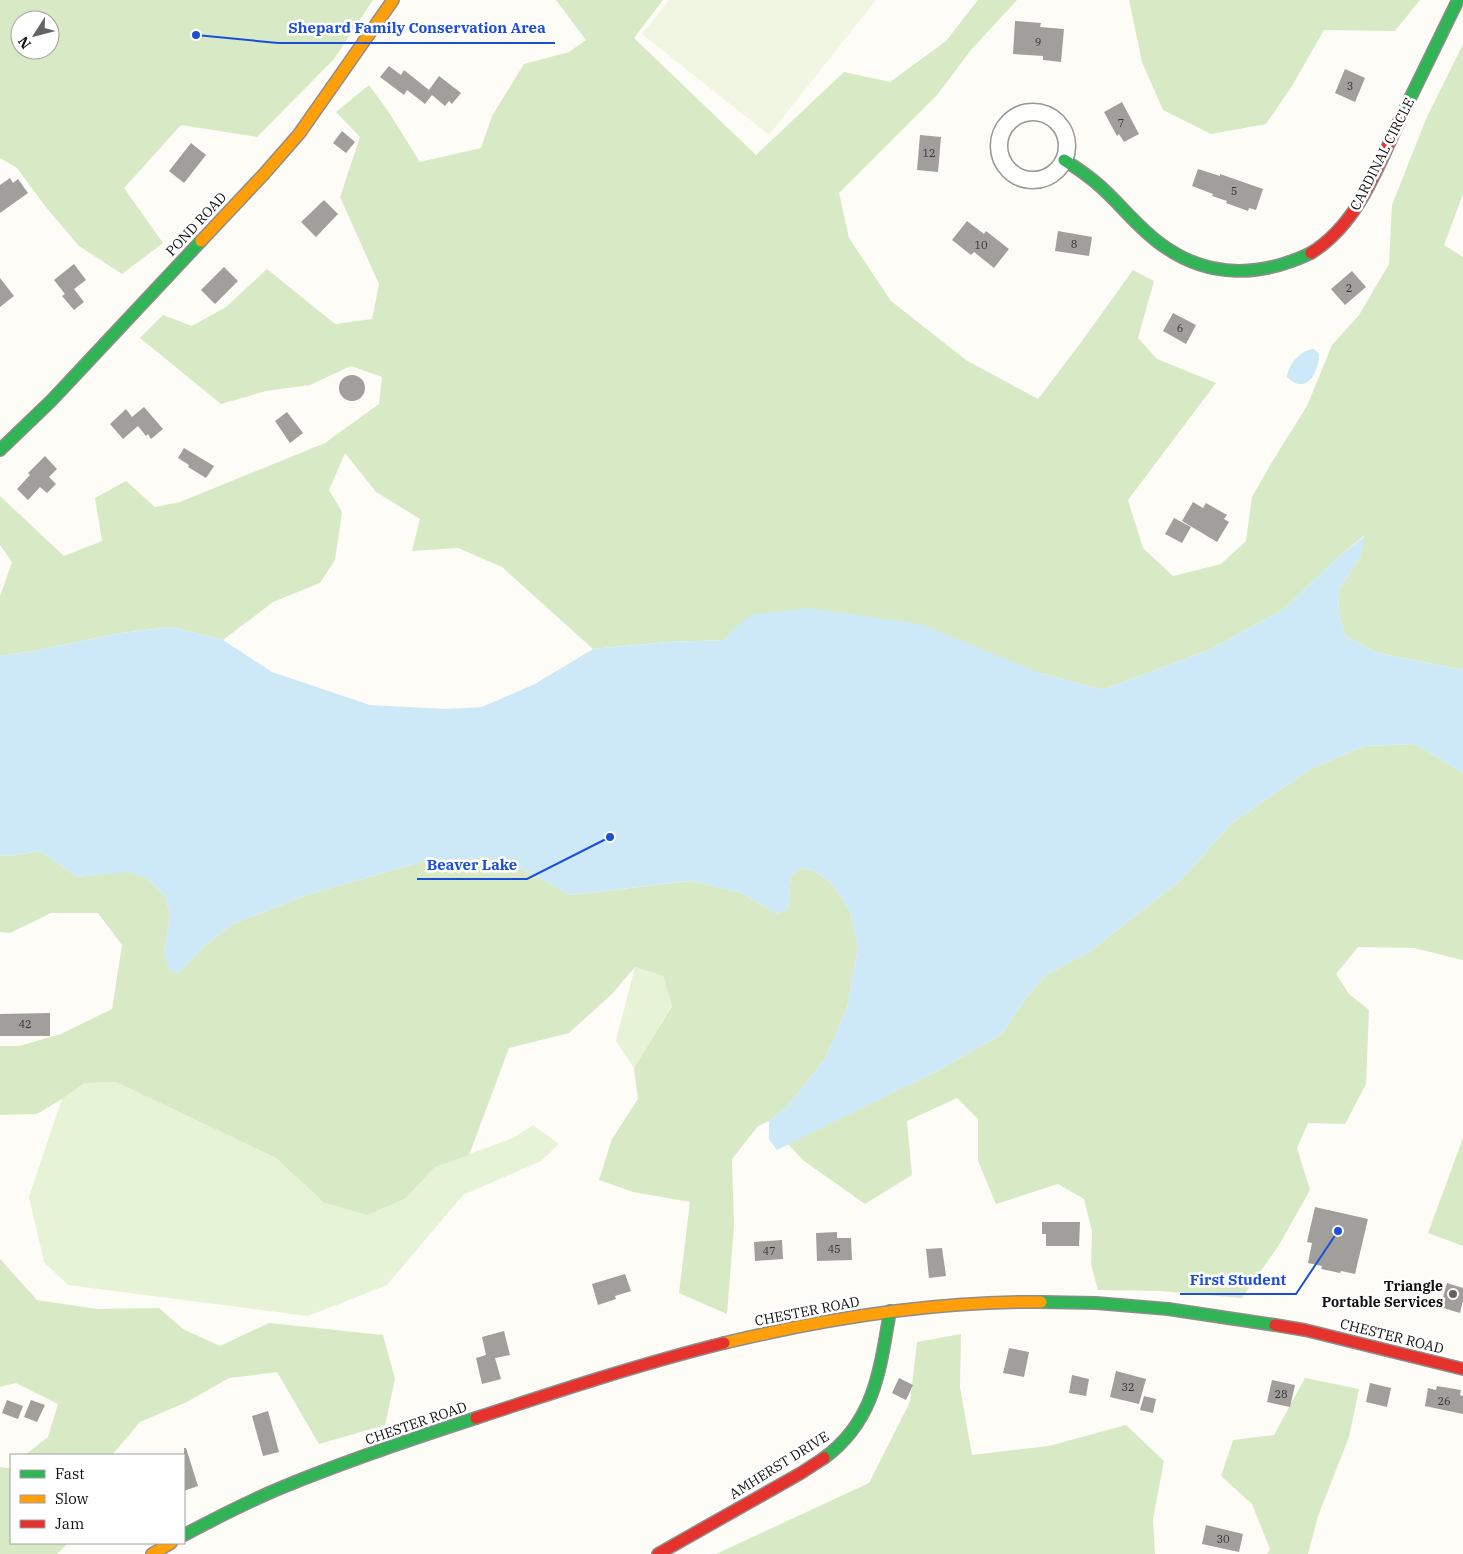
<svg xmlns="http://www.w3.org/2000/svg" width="1463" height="1554" font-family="'IBM Plex Serif',serif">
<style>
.green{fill:#e7f3d7}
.forest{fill:#d8eac5;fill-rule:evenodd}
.pitch{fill:#f0f6e1}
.water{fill:#cde8f7}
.building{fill:#a19f9c}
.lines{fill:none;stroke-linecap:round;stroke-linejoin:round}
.street-casing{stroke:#979795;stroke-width:19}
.fast-casing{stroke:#8e8d8b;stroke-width:14}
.slow-casing{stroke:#8e8d8b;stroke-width:14}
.jam-casing{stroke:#8e8d8b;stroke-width:14}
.street{stroke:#fffffe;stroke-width:16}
.fast{stroke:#30b455;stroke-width:11}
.slow{stroke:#ff9f0a;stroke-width:11}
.jam{stroke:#e5322d;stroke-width:11}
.poi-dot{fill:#646362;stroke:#fff;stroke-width:2}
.labels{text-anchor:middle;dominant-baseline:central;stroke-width:5;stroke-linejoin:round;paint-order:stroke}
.number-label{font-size:11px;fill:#353434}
.street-label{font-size:14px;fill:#111;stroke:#fff}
.poi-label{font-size:14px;font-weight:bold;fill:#111;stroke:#fff;text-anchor:end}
.leader{fill:none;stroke:#1d4ed8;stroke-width:2}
.callout-dot{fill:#1d4ed8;stroke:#fff;stroke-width:2}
.callout-label{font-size:15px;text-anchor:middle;font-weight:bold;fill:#1d4ed8;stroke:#fff;stroke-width:5;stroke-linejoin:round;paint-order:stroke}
</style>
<rect width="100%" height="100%" fill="#fdfcf7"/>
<path class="green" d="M 635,967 L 663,976 L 672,1005 L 634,1068 L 616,1041 Z
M 116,1082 L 276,1158 L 323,1202 L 406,1198 L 435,1167 L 513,1138 L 533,1125 L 559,1144 L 541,1161 L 463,1195 L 387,1285 L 308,1316 L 68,1285 L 44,1262 L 29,1197 L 62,1099 L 85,1083 Z"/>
<path class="forest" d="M 0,0 L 373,0 L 334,59 L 257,137 L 181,125 L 124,188 L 163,243 L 122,274 L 79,246 L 45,206 L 17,168 L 0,158 ZM 20,20 L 50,20 L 50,50 L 20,50 Z
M 556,0 L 663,0 L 634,38 L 756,155 L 844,72 L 890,82 L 946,41 L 978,0 L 1017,0 L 971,50 L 937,95 L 839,193 L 849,238 L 891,301 L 966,360 L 1038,399 L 1079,345 L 1133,270 L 1154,281 L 1138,338 L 1157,359 L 1216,383 L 1128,500 L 1143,548 L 1173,576 L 1221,564 L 1246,541 L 1252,497 L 1272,462 L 1307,406 L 1332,345 L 1359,315 L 1389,264 L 1392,205 L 1426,119 L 1463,44 L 1463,194 L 1444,245 L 1463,257 L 1463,670 L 1378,653 L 1346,636 L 1339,615 L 1338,591 L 1360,558 L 1364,536 L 1335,560 L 1284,609 L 1211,649 L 1103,690 L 1040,673 L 732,630 L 725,640 L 668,642 L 593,649 L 502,567 L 458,548 L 412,551 L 420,519 L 376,492 L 345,453 L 329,490 L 342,512 L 335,560 L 320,583 L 273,602 L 223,640 L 171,627 L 121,633 L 34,651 L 0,656 L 0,596 L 12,562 L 0,545 L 0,496 L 64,556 L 102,541 L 95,498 L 126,481 L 155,507 L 180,502 L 325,443 L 379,404 L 382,377 L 351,366 L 310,385 L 266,391 L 221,404 L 140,338 L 163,315 L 192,326 L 226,307 L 267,269 L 335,324 L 372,319 L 379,284 L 340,197 L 360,137 L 336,112 L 369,85 L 388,111 L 420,162 L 481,148 L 492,116 L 524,64 L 569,52 L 586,40 Z
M 1129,0 L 1420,0 L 1395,31 L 1324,30 L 1292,86 L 1266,124 L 1211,134 L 1163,110 L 1142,62 Z
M 1415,744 L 1463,773 L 1463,960 L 1414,948 L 1358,947 L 1336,974 L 1349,994 L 1369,1010 L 1366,1084 L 1345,1124 L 1308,1123 L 1297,1148 L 1310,1190 L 1279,1245 L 1242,1298 L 1161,1291 L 1098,1290 L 1091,1264 L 1092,1231 L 1084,1199 L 1058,1184 L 996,1204 L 978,1161 L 978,1119 L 957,1098 L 907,1121 L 912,1175 L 865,1204 L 804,1161 L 788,1144 L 937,1071 L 1002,1034 L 1025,999 L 1047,974 L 1088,953 L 1181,880 L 1232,823 L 1309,770 L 1364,746 Z
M 40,851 L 77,877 L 126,871 L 147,878 L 165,896 L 170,917 L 164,952 L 178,974 L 202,948 L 233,924 L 310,894 L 421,862 L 490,857 L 531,873 L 570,895 L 690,881 L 739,892 L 777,914 L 788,909 L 791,875 L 801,868 L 815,871 L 833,885 L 850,911 L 858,947 L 847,1008 L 825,1059 L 787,1107 L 769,1121 L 758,1126 L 732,1159 L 734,1225 L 727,1314 L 679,1293 L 690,1202 L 633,1192 L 599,1180 L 612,1139 L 638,1099 L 634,1068 L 672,1006 L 663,976 L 635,967 L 612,994 L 569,1033 L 509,1048 L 469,1155 L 435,1167 L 406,1198 L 367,1215 L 323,1202 L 276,1158 L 116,1082 L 85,1083 L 62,1099 L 37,1114 L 0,1115 L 0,1046 L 19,1046 L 61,1034 L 112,1009 L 122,945 L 98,913 L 51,913 L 10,933 L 0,932 L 0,855 L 11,856 Z
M 1463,1138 L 1463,1246 L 1428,1233 Z
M 0,1259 L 37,1300 L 97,1309 L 159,1308 L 183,1329 L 220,1346 L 269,1323 L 383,1335 L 395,1379 L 385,1425 L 319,1444 L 277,1372 L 229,1378 L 187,1402 L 140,1422 L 112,1455 L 25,1455 L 48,1437 L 58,1404 L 16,1383 L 0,1387 Z
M 961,1334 L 960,1387 L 972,1455 L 1049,1446 L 1126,1425 L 1164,1461 L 1153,1519 L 1155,1554 L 716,1554 L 869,1483 L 910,1402 L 917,1342 Z
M 1305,1378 L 1359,1389 L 1349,1437 L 1318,1516 L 1308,1554 L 1267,1554 L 1270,1549 L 1252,1504 L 1221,1476 L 1233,1440 L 1274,1435 Z
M 0,1467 L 9,1468 L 11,1467 L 11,1543 L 68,1543 L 57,1554 L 0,1554 Z"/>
<path class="pitch" d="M 669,0 L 876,0 L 769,135 L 642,34 Z"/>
<path class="water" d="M 1314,349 L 1319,354 C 1319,373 1306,396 1287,377 C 1289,363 1301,350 1314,349 Z
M 1365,536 L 1360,558 L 1338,591 L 1339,615 L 1346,636 L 1378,653 L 1463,670 L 1463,773 L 1415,744 L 1364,746 L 1309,770 L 1232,823 L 1181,880 L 1088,953 L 1047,974 L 1025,999 L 1002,1034 L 937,1071 L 777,1150 L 769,1139 L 769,1121 L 787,1107 L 825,1059 L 847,1008 L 858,947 L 850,911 L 833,885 L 815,871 L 801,868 L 791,875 L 788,909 L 777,914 L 739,892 L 690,881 L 570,895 L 531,873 L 490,857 L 421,862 L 310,894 L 233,924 L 202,948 L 178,974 L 168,969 L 164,952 L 170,917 L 165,896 L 147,878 L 126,872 L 77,877 L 40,851 L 11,856 L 0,855 L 0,656 L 34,651 L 121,633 L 171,627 L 223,640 L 272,672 L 370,705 L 447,709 L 482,707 L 535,684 L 593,649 L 668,642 L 725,640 L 732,630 L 751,615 L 809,608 L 920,624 L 1040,673 L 1103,690 L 1211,649 L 1284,609 L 1335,560 Z"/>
<path class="building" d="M 1015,21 L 1041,23 L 1040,27 L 1064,29 L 1061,62 L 1043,60 L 1043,56 L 1013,54 Z
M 389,66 L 401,75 L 404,70 L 429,90 L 439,76 L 461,93 L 452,104 L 449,101 L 445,106 L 432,95 L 425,104 L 407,90 L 404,95 L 380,77 Z
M 1345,69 L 1365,78 L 1355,102 L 1335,93 Z
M 1122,102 L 1139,134 L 1124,142 L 1119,134 L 1117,136 L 1104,112 Z
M 342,131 L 355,142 L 346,153 L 333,143 Z
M 920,135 L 941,137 L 938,172 L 917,170 Z
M 191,143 L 206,155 L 184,183 L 169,171 Z
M 1198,169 L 1220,176 L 1220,174 L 1263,189 L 1256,210 L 1249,208 L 1248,211 L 1226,203 L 1227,201 L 1212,196 L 1213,194 L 1192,186 Z
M 10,178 L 13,183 L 18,179 L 28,193 L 0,213 L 0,185 Z
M 324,200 L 338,214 L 316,237 L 301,222 Z
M 967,221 L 984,234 L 986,231 L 1009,249 L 994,268 L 974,252 L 971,255 L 952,240 Z
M 1058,231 L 1092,237 L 1089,256 L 1055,251 Z
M 74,264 L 86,280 L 74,289 L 84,302 L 74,310 L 62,296 L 65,294 L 54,280 Z
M 224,267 L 238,281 L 215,304 L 201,290 Z
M 1352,271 L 1366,287 L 1345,305 L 1331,289 Z
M 0,278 L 14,296 L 0,307 Z
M 1173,313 L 1196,325 L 1186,344 L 1163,331 Z
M339 388a13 13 0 1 1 26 0a13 13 0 1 1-26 0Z
M 144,407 L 163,429 L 151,439 L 148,434 L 146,436 L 138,426 L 123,439 L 110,424 L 126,409 L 132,417 Z
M 287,412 L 303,433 L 290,443 L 275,421 Z
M 184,448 L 214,466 L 206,478 L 188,467 L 189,465 L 178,458 Z
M 45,456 L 57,469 L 49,477 L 56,484 L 47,493 L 40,487 L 28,500 L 17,489 L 30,475 L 28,473 Z
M 1193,502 L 1203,508 L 1206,503 L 1227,515 L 1224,519 L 1229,522 L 1217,542 L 1182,521 Z
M 1174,518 L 1191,527 L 1182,543 L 1165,534 Z
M 50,1013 L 50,1036 L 0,1036 L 0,1014 Z
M 1315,1207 L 1368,1219 L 1355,1274 L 1341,1271 L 1340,1273 L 1321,1269 L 1322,1266 L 1308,1263 L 1312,1243 L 1307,1242 Z
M 1042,1222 L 1080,1222 L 1079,1246 L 1046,1246 L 1046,1234 L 1042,1234 Z
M 837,1232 L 837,1238 L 851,1238 L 852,1260 L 817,1261 L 816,1233 Z
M 782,1240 L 783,1259 L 755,1261 L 754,1242 Z
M 942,1248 L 946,1276 L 929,1278 L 926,1249 Z
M 625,1274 L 631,1291 L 615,1296 L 616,1299 L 598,1305 L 592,1284 Z
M 1447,1283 L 1463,1288 L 1463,1301 L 1460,1313 L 1440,1307 Z
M 504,1331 L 510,1355 L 495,1358 L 501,1379 L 482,1384 L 476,1358 L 486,1355 L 482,1337 Z
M 1009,1348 L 1029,1352 L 1024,1377 L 1003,1373 Z
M 1116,1371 L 1146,1379 L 1139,1404 L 1110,1397 Z
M 1072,1375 L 1089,1379 L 1086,1396 L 1069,1393 Z
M 899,1378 L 913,1385 L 906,1400 L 892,1393 Z
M 1272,1380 L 1295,1385 L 1290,1407 L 1267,1402 Z
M 1370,1383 L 1391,1388 L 1387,1407 L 1366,1402 Z
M 1437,1386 L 1461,1390 L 1460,1395 L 1463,1396 L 1463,1414 L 1425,1406 L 1428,1388 L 1436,1390 Z
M 1144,1396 L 1156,1399 L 1153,1413 L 1140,1410 Z
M 7,1400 L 23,1406 L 18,1419 L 2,1413 Z
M 31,1400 L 45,1405 L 37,1422 L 24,1417 Z
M 268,1411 L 279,1452 L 263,1456 L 252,1416 Z
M 184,1448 L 186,1448 L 198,1486 L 184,1491 Z
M 1206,1525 L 1243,1534 L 1239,1552 L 1202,1544 Z"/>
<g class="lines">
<defs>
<path id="street" d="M999 146a34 34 0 1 1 68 0a34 34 0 1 1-68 0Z"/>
<path id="fast" d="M 1401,117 L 1458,0
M 1064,160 C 1077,168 1090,177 1101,187 C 1122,206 1139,229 1162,245 C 1209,279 1261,277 1311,253
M 0,450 L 52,400 L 201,241
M 1041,1302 L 1096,1303 L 1168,1309 L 1275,1325
M 824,1458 C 875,1421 880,1369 890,1311
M 184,1535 C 216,1518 249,1501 283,1487 C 346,1461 411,1439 476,1418"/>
<path id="slow" d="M 201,241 L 264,174 L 299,134 L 393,0
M 724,1343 C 828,1318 934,1301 1041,1302
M 152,1554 L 171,1543"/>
<path id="jam" d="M 1311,253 C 1359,223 1378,166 1401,117
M 1275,1325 L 1305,1330 L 1463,1369
M 476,1418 C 558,1391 640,1364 724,1343
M 658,1554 L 801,1473 L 824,1458"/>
</defs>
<use href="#street" class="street-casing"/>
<use href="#fast" class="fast-casing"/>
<use href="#slow" class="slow-casing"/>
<use href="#jam" class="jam-casing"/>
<use href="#street" class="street"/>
<use href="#fast" class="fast"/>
<use href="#slow" class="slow"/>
<use href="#jam" class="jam"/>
</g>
<circle class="poi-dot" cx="1453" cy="1294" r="5"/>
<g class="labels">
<g class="number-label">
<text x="1038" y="42">9</text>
<text x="1350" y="86">3</text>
<text x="1121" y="123">7</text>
<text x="929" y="153">12</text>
<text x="1234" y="191">5</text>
<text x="1074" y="244">8</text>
<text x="981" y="245">10</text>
<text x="1349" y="288">2</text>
<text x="1180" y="328">6</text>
<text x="25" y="1024">42</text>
<text x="834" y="1249">45</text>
<text x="769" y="1251">47</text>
<text x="1128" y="1387">32</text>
<text x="1281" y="1394">28</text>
<text x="1444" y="1401">26</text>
<text x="1223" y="1539">30</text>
</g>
<g class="street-label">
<text transform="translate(1382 154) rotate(-63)">CARDINAL CIRCLE</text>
<text transform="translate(196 224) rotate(-47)">POND ROAD</text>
<text transform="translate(807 1311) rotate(-11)">CHESTER ROAD</text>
<text transform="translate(1392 1336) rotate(14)">CHESTER ROAD</text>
<text transform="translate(416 1423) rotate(-19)">CHESTER ROAD</text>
<text transform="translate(779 1465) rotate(-32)">AMHERST DRIVE</text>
</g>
<g class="poi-label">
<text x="1443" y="1286">Triangle<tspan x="1443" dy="16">Portable Services</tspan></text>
</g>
</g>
<path class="leader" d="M196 35L278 43H555M610 837L527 879H417M1338 1231L1296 1294H1180"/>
<g class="callout-dot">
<circle cx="196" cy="35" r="5"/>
<circle cx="610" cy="837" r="5"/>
<circle cx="1338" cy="1231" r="5"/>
</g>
<g class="callout-label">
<text x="417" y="33">Shepard Family Conservation Area</text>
<text x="472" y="870">Beaver Lake</text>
<text x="1238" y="1285">First Student</text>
</g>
<rect x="10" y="1454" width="175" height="90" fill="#ffffff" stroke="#a0a0a0"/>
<rect x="20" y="1470" width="25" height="8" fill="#30b455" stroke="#a0a0a0"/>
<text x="55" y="1479" font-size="15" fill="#111111">Fast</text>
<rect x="20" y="1495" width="25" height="8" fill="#ff9f0a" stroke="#a0a0a0"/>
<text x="55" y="1504" font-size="15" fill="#111111">Slow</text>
<rect x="20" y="1520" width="25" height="8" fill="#e5322d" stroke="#a0a0a0"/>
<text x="55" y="1529" font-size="15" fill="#111111">Jam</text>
<g transform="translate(35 35) rotate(234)"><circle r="24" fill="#ffffff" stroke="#a0a0a0"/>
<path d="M0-4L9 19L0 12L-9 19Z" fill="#646362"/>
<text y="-8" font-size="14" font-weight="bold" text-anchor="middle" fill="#111111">N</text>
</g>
</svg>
